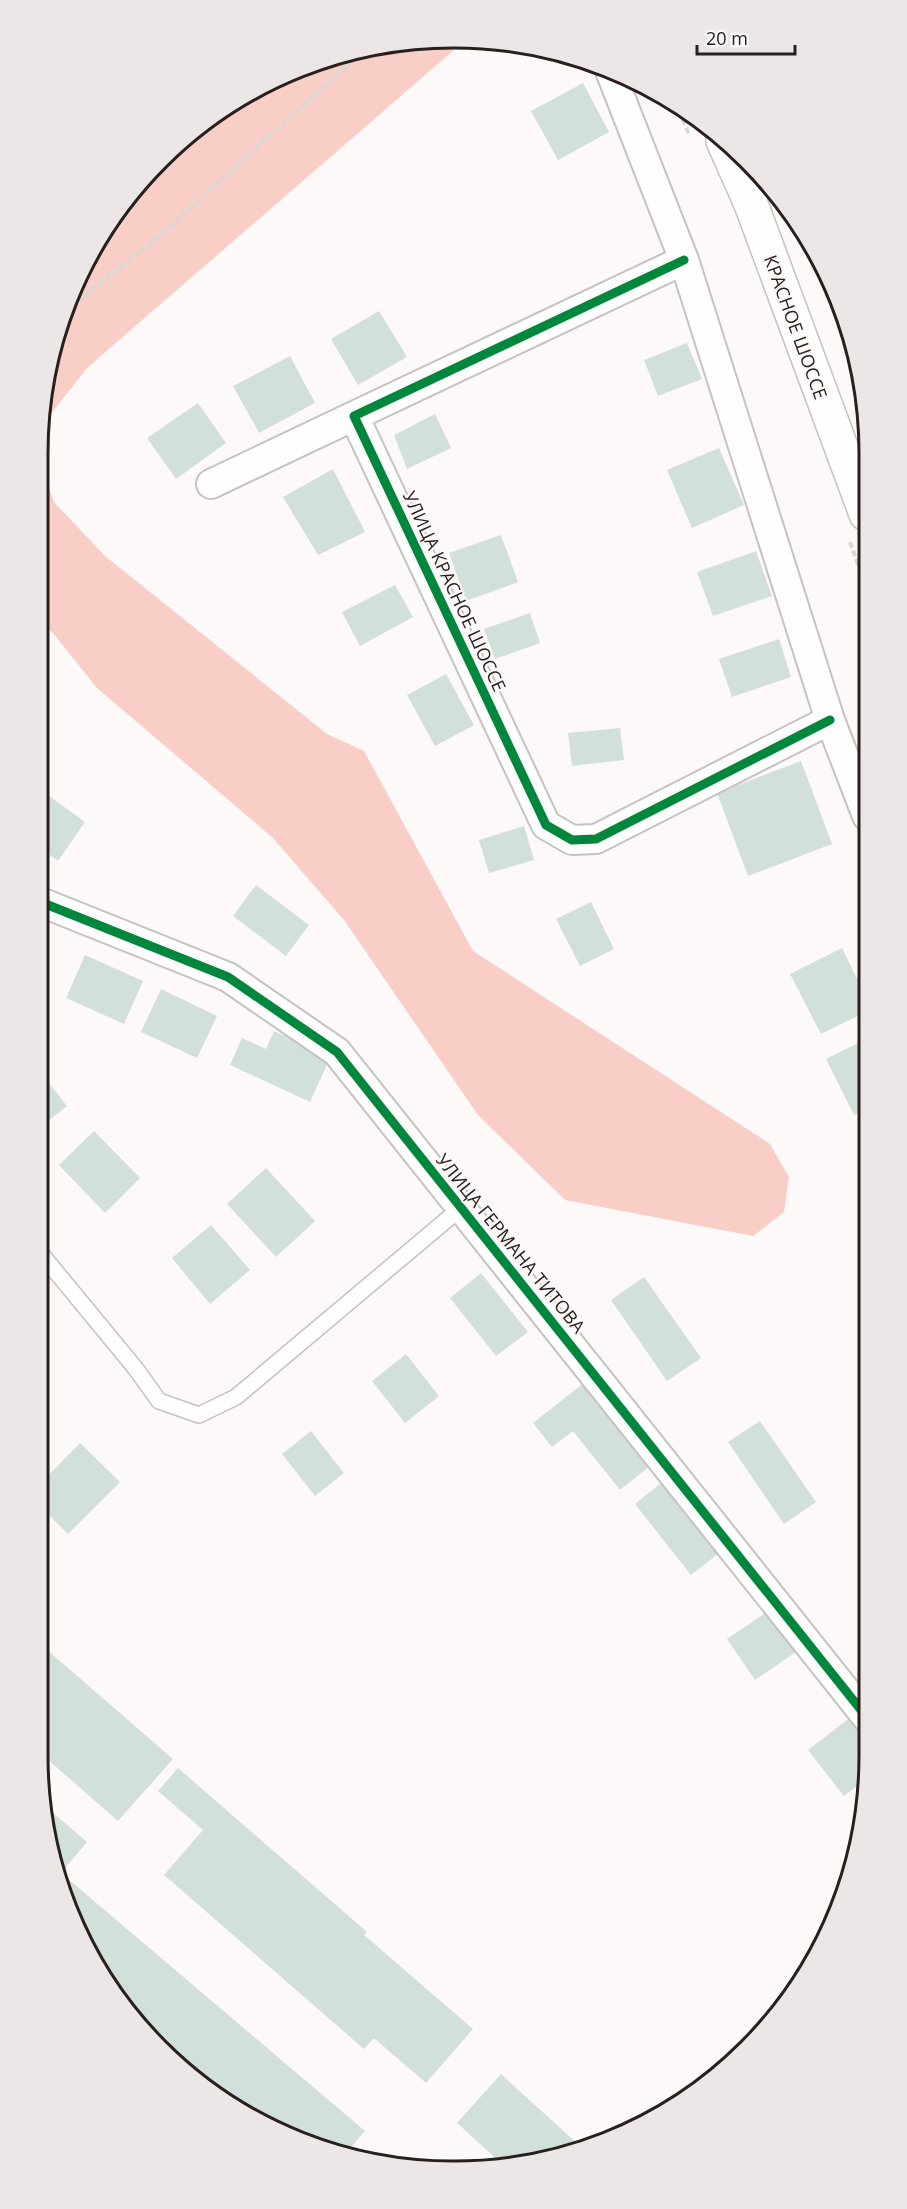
<svg xmlns="http://www.w3.org/2000/svg" width="907" height="2209" font-family="'Open Sans',sans-serif">
<style>
.forest{fill:#f8cec7}
.building{fill:#d2e0db}
.lines{fill:none;stroke-linecap:round;stroke-linejoin:round}
.service-casing{stroke:#c7c1c0;stroke-width:18}
.minor-casing{stroke:#c7c1c0;stroke-width:32}
.secondary-casing{stroke:#c7c1c0;stroke-width:36}
.path{stroke:#d8d7d6;stroke-width:4;stroke-dasharray:6 3;stroke-linecap:butt}
.service{stroke:#fffefe;stroke-width:15}
.minor{stroke:#fffefe;stroke-width:28}
.secondary{stroke:#fffefe;stroke-width:33}
.cycleway-casing{stroke:#fdf8f7;stroke-width:13}
.cycleway{stroke:#00873e;stroke-width:9}
.labels{text-anchor:middle;dominant-baseline:central;stroke-width:4.5;stroke-linejoin:round;paint-order:stroke}
.street-label{font-size:18px;fill:#29201e;stroke:#fdf8f7}
.rim{fill:none;stroke:#29201e;stroke-width:3}
</style>
<rect width="100%" height="100%" fill="#fcf9f8"/>
<path class="forest" d="M 426,38 L 462,40 L 461,44 L 88,367 L 42,425 L 59,320 L 93,246 L 141,179 L 200,124 L 269,81 L 346,52 Z
M 834,293 L 866,399 L 866,405 L 843,339 Z
M 41,434 L 41,467 L 54,502 L 105,556 L 327,734 L 364,751 L 473,951 L 770,1144 L 789,1177 L 784,1212 L 753,1236 L 565,1200 L 478,1115 L 344,920 L 273,838 L 97,688 L 53,633 L 38,621 L 38,454 Z"/>
<path class="building" d="M 583,83 L 609,132 L 558,160 L 531,111 Z
M 379,311 L 407,357 L 358,385 L 331,339 Z
M 687,343 L 702,379 L 658,396 L 644,360 Z
M 290,356 L 315,403 L 259,433 L 233,386 Z
M 198,403 L 226,443 L 176,479 L 147,438 Z
M 435,414 L 451,448 L 407,469 L 394,435 Z
M 719,448 L 744,505 L 692,528 L 667,470 Z
M 333,469 L 365,532 L 318,555 L 283,497 Z
M 501,535 L 518,582 L 466,601 L 449,553 Z
M 756,551 L 772,596 L 713,616 L 697,572 Z
M 395,585 L 413,617 L 360,646 L 342,612 Z
M 530,613 L 540,643 L 495,659 L 484,629 Z
M 779,639 L 791,677 L 732,697 L 719,659 Z
M 446,674 L 474,725 L 435,746 L 407,695 Z
M 620,728 L 624,760 L 572,766 L 568,733 Z
M 801,761 L 832,844 L 748,876 L 717,793 Z
M 38,788 L 85,822 L 58,861 L 38,846 Z
M 524,826 L 534,860 L 489,873 L 479,840 Z
M 256,885 L 309,925 L 286,956 L 233,916 Z
M 591,902 L 614,949 L 580,966 L 556,919 Z
M 842,948 L 867,999 L 868,1011 L 821,1034 L 790,974 Z
M 85,955 L 143,981 L 124,1024 L 66,998 Z
M 161,989 L 217,1016 L 197,1058 L 141,1032 Z
M 274,1031 L 331,1056 L 310,1102 L 230,1065 L 242,1038 L 266,1049 Z
M 868,1038 L 868,1108 L 854,1115 L 826,1059 Z
M 38,1069 L 67,1106 L 38,1129 Z
M 94,1131 L 140,1178 L 105,1213 L 59,1165 Z
M 266,1168 L 315,1221 L 276,1257 L 227,1204 Z
M 211,1225 L 250,1270 L 210,1304 L 172,1258 Z
M 481,1273 L 528,1332 L 496,1356 L 450,1298 Z
M 644,1277 L 701,1358 L 667,1381 L 611,1300 Z
M 406,1354 L 439,1396 L 405,1423 L 372,1381 Z
M 38,1380 L 45,1389 L 38,1396 Z
M 585,1382 L 651,1465 L 620,1490 L 573,1431 L 552,1447 L 533,1423 Z
M 760,1421 L 816,1502 L 784,1524 L 728,1442 Z
M 311,1431 L 344,1473 L 315,1496 L 282,1454 Z
M 80,1443 L 120,1482 L 68,1534 L 38,1504 L 38,1486 Z
M 662,1482 L 718,1554 L 691,1575 L 635,1504 Z
M 768,1611 L 796,1652 L 755,1680 L 727,1639 Z
M 38,1642 L 173,1759 L 118,1821 L 38,1751 Z
M 852,1716 L 869,1739 L 869,1756 L 866,1779 L 844,1796 L 808,1750 Z
M 178,1768 L 367,1932 L 364,1935 L 473,2029 L 426,2083 L 374,2038 L 364,2049 L 164,1875 L 203,1830 L 158,1791 Z
M 46,1807 L 87,1842 L 61,1873 L 365,2131 L 344,2155 L 320,2150 L 246,2116 L 141,2030 L 93,1963 L 60,1890 Z
M 501,2074 L 580,2146 L 535,2163 L 502,2164 L 457,2123 Z"/>
<g class="lines">
<defs>
<path id="service" d="M 38,1250 L 136,1369 L 159,1401 L 199,1415 L 236,1397 L 462,1207"/>
<path id="minor" d="M 610,71 L 684,260 L 830,720 L 867,816
M 684,260 L 354,416 L 546,825 L 572,840 L 596,839 L 830,720
M 211,484 L 354,416
M 38,901 L 228,977 L 337,1052 L 869,1720"/>
<path id="secondary" d="M 723,141 L 751,204 L 866,514"/>
</defs>
<use href="#service" class="service-casing"/>
<use href="#minor" class="minor-casing"/>
<use href="#secondary" class="secondary-casing"/>
<path class="path" d="M 675,103 L 690,136
M 63,312 L 162,234 L 366,48
M 850,542 L 866,586"/>
<use href="#service" class="service"/>
<use href="#minor" class="minor"/>
<use href="#secondary" class="secondary"/>
<defs>
<path id="cycleway" d="M 684,260 L 354,416 L 546,825 L 572,840 L 596,839 L 830,720
M 38,901 L 228,977 L 337,1052 L 869,1720"/>
</defs>
<use href="#cycleway" class="cycleway-casing"/>
<use href="#cycleway" class="cycleway"/>
</g>
<g class="labels">
<g class="street-label">
<text transform="translate(796 327) rotate(70)">КРАСНОЕ ШОССЕ</text>
<text transform="translate(455 591) rotate(65)">УЛИЦА КРАСНОЕ ШОССЕ</text>
<text transform="translate(511 1243) rotate(51)">УЛИЦА ГЕРМАНА ТИТОВА</text>
</g>
</g>
<path d="M0 0H907V2209H0ZM453 48H454A405 405 0 0 1 859 453V1756A405 405 0 0 1 454 2161H453A405 405 0 0 1 48 1756V453A405 405 0 0 1 453 48Z" fill="#ece7e6" fill-rule="evenodd"/>
<path class="rim" d="M453 48H454A405 405 0 0 1 859 453V1756A405 405 0 0 1 454 2161H453A405 405 0 0 1 48 1756V453A405 405 0 0 1 453 48Z"/>
<path d="M697 45v9h98v-9" fill="none" stroke="#29201e" stroke-width="3"/>
<text x="706" y="45" font-size="18" fill="#29201e" stroke="#fdf8f7" stroke-width="4.5" paint-order="stroke">20 m</text>
</svg>
